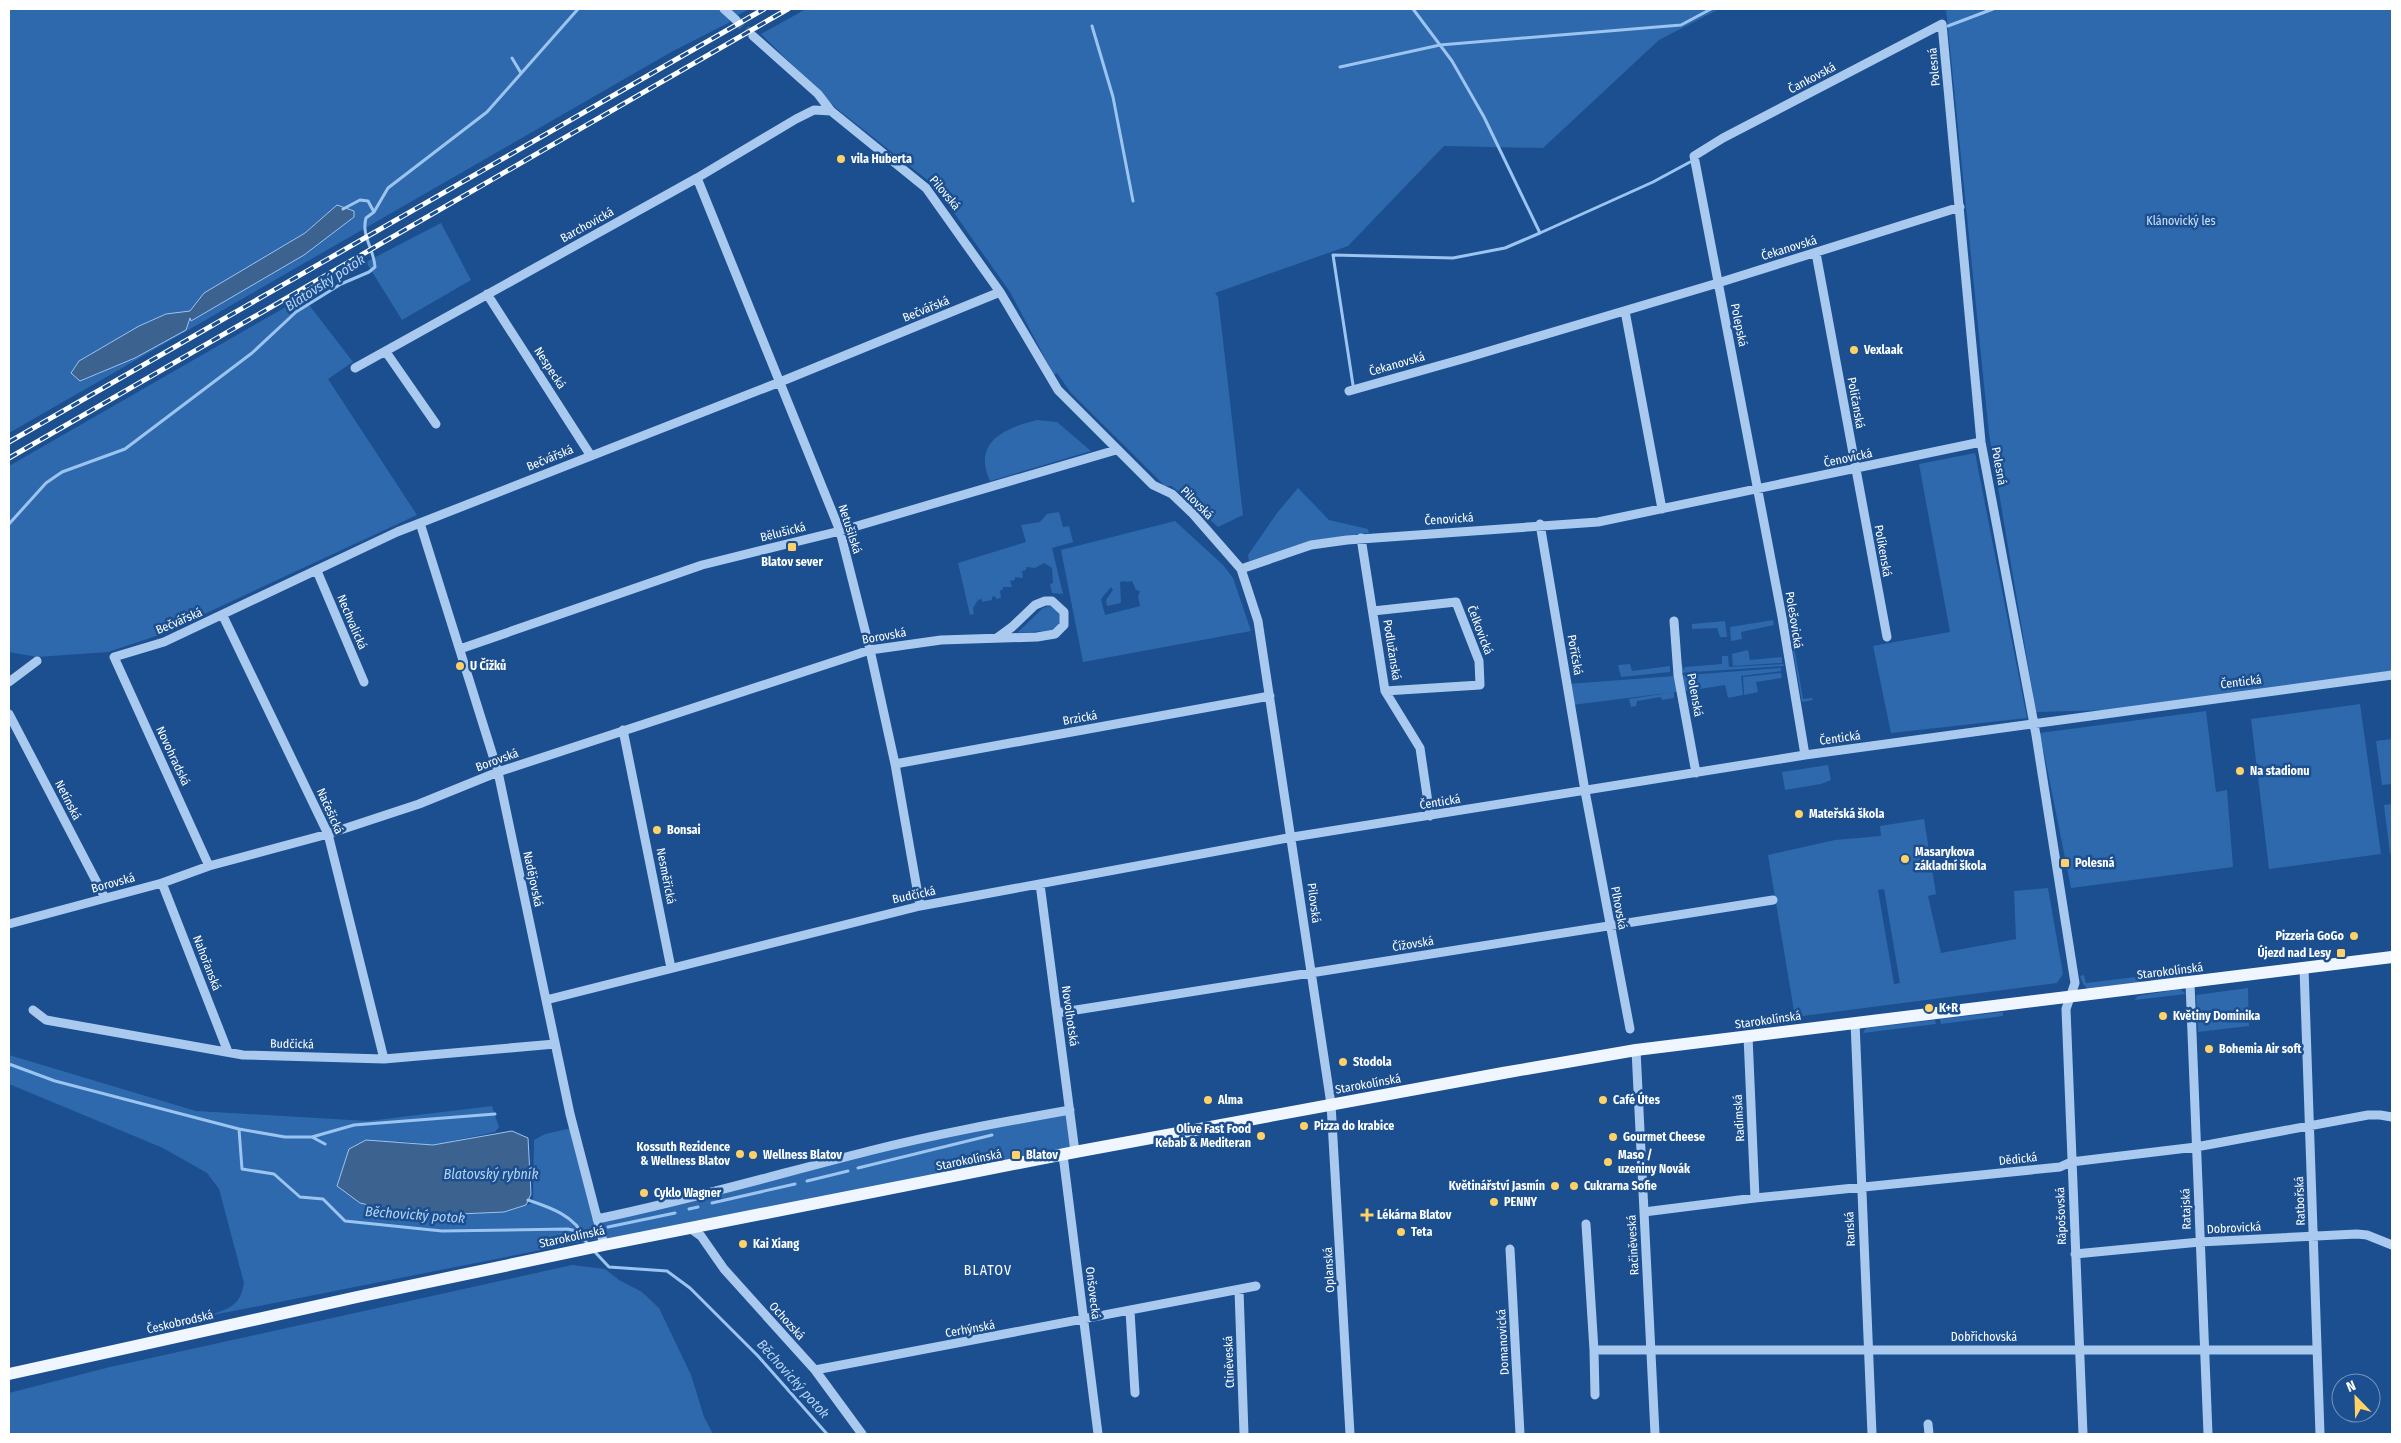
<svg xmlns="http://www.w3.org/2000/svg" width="2401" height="1443" font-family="'Fira Sans Condensed',sans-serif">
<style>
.green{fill:#2e69ad;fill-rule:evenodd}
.water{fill:#3c6290;stroke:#9cc4f0}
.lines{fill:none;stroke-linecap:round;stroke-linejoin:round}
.stream{stroke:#9cc4f0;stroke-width:3}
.minor-tunnel{stroke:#3d69a0;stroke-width:9;stroke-dasharray:9 4.5;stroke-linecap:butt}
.minor{stroke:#a9c9ee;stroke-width:9}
.major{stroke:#f0f6ff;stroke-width:12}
.rail-casing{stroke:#fff;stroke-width:5}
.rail{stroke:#1b4f8f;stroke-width:3;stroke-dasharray:9;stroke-linecap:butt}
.poi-dot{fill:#ffd166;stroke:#1b4f8f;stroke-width:2}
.labels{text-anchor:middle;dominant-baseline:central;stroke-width:5;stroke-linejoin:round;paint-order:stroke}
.street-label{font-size:12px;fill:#fff;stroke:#1b4f8f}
.poi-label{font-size:12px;font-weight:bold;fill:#fff;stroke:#1b4f8f;text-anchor:start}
.park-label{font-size:12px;fill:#cfe3fa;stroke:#1b4f8f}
.water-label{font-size:14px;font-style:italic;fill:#b5d3f5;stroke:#1b4f8f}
.neighbourhood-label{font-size:14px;letter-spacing:1px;fill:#fff;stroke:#1b4f8f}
</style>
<rect width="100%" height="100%" fill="#1b4f8f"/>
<path class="green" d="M 9,9 L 749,9 L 729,20 L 730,22 L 673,51 L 9,433 ZM 337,205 L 304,255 L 191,321 L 204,293 L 305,233 ZM 190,311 L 135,358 L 81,381 L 71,373 L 79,361 L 139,326 L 166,314 Z
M 806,9 L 1719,9 L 1659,40 L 1543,148 L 1444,146 L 1348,246 L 1215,293 L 1218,297 L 1243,515 L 1218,527 L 1172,486 L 1165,486 L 1071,393 L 1057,373 L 1054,375 L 1010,292 L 935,186 L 836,108 L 761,34 Z
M 1946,9 L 2392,9 L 2392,671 L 2111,710 L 2036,712 L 1989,434 Z
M 441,223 L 471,280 L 402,320 L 366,262 Z
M 303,297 L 353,362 L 328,379 L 417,515 L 159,635 L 108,652 L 37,657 L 9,652 L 9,466 Z
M 1037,420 L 1057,422 L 1091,451 L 990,481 C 972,442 1005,428 1037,420 Z
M 1975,453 L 2027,718 L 1891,733 L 1873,646 L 1950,632 L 1919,464 Z
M 1298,488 L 1329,520 L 1368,529 L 1369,533 L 1313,541 L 1249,561 L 1248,555 L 1277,513 Z
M 1059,512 L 1063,527 L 1069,526 L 1073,542 L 1052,548 L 1063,594 L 1052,593 L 1050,584 L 1053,583 L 1052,568 L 1044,563 L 1035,568 L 1026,567 L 1026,570 L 1022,571 L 1023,578 L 1015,577 L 1015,580 L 1010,581 L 1012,587 L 1003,587 L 1003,589 L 1000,591 L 1001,598 L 996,599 L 995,596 L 992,597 L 992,600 L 982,602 L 982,599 L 978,600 L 973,608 L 974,614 L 970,615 L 958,563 L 1026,542 L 1021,525 L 1040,522 L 1047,514 Z
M 1175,521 L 1223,565 L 1233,578 L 1251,631 L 1083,662 L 1061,550 ZM 1126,581 L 1127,582 L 1132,581 L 1136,590 L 1140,591 L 1138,596 L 1140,606 L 1105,615 L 1101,599 L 1111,587 L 1113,590 L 1106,600 L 1107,606 L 1121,603 L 1120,582 Z
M 1049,606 L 1060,612 L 1062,620 L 1056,630 L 1017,633 L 1043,608 Z
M 1773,620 L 1774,625 L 1741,632 L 1742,639 L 1731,641 L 1730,627 Z
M 1725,621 L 1727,637 L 1720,637 L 1717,628 L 1692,629 L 1692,624 Z
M 1788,622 L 1790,622 L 1803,699 L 1812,698 L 1813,700 L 1802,702 Z
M 1748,650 L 1750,660 L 1782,657 L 1782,663 L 1733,666 L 1732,654 Z
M 1722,656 L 1728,656 L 1729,667 L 1783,664 L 1784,666 L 1679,673 L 1680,664 L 1682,664 L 1684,670 L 1685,667 L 1722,664 Z
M 1630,664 L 1632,671 L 1670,666 L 1670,672 L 1621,677 L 1618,665 Z
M 1781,668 L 1781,671 L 1741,676 L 1743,695 L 1728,698 L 1725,685 L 1700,689 L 1700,681 L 1699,689 L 1572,705 L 1568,684 Z
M 1781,673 L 1782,678 L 1756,682 L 1758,692 L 1744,695 L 1743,677 Z
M 1674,692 L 1674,698 L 1662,700 L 1661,697 L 1637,701 L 1636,706 L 1631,707 L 1629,699 Z
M 2360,704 L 2381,854 L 2269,869 L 2251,719 Z
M 2206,711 L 2216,792 L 2227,790 L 2233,867 L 2071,888 L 2040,733 Z
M 2392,739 L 2392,784 L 2382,785 L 2376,741 Z
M 1828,765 L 1831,780 L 1821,784 L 1785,790 L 1782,772 Z
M 2392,804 L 2392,853 L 2390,854 L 2384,805 Z
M 1924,819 L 1936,894 L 1928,896 L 1941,953 L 2016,939 L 2014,891 L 2048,888 L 2063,974 L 2057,983 L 1795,1017 L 1768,855 L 1835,840 L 1881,836 L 1880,826 ZM 1884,889 L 1900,983 L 1894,984 L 1878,890 Z
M 2192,970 L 2193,976 L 2151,981 L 2148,975 Z
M 2084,975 L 2086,983 L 2143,976 L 2142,982 L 2088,989 L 2083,984 L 2080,976 Z
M 2248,988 L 2249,1026 L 2198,1032 L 2196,995 Z
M 2180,989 L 2186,994 L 2135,1000 L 2137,996 Z
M 2003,1012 L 2003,1016 L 1941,1024 L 1940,1019 Z
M 1935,1020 L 1936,1024 L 1863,1033 L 1866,1028 Z
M 9,1055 L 196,1111 L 368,1121 L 492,1106 L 499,1127 L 495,1132 L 433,1145 L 397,1141 L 437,1215 L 504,1212 L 533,1203 L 534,1140 L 545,1134 L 572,1128 L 597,1239 L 208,1316 C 229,1308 240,1307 244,1283 L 219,1189 L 207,1173 L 163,1148 L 9,1084 Z
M 1070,1110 L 1075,1152 L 604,1245 L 597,1219 L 899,1144 Z
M 572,1265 L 605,1269 L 619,1280 L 642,1292 L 659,1308 L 691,1375 L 704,1417 L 713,1434 L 9,1434 L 9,1393 L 110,1367 Z"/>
<path class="water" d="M 337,205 L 354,211 L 354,217 L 304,255 L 191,321 L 190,318 L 186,330 L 135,358 L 80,381 L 71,373 L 79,361 L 139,326 L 166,314 L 190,311 L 204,293 L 305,233 Z
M 512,1131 L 528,1138 L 531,1194 L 526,1205 L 504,1212 L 437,1215 L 402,1213 L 360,1203 L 337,1186 L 349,1149 L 366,1140 L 433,1145 Z"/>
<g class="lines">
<path class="stream" d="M 1413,9 L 1452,61 L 1484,117 L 1540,233 L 1653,182 L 1690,162
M 1092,26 L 1113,97 L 1133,201
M 1948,26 L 1993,9
M 512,58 L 521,73
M 1340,67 L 1440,45 L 1681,25 L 1711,9
M 343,209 L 360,200 L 368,201 L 374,212
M 1353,385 L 1333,255 L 1453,258 L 1505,248 L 1540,233
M 9,524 L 46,483 L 62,472 L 125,449 L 252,353 L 296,312 L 341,284 L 369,272 L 375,267 C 374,249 361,236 366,218 L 374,212 L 388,188 L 487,112 L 578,9
M 9,1064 L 55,1081 L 239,1129 L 242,1169 L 274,1174 L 300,1197 L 323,1199 L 345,1221 L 442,1231 L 568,1229 L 576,1231 L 588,1244
M 239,1129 L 285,1137 L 312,1137 L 354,1125 L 495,1114
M 312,1137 L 325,1144
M 858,1168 L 992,1135
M 807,1181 L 848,1171
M 528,1200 C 549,1207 576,1216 584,1238
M 712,1203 L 795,1184
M 689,1209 L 698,1207
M 608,1227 L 675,1213
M 582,1233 L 592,1231
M 594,1251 L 609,1267 L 667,1271 L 690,1288 L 758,1356 L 827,1434"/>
<path class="minor-tunnel" d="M 736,20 L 753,36"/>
<path class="minor" d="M 724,9 L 736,20
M 753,36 L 818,94 L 831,111 L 926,188 L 1000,292 L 1058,390 L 1153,485 L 1172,494 L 1193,514 L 1241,569 L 1258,621 L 1331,1104 L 1350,1434
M 697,178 L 840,531 L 870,650 L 895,764 L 920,906
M 1816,253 L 1887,637
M 487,294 L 591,456
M 1625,311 L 1662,509
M 386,352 L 436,424
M 355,368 L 697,178 L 796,119 L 814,110 L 831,111
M 1349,391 L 1466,358 L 1718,283 L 1960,207
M 420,523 L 498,772 L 570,1114 L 604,1245
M 1540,524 L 1585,791 L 1630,1029
M 1361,538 L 1385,691 L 1420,748 L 1430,816
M 1241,569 L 1311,545 L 1347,540 L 1598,522 L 1981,442
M 317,571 L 364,682
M 1373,611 L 1456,602 L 1479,661 L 1480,685 L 1385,691
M 223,616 L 328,834 L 384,1059
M 1674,621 L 1678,675 L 1696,773
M 460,649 L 702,565 L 840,531 L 1116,450
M 9,682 L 37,661
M 9,714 L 105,898
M 623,730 L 671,968
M 1805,755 L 1782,617 L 1694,156 L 1723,138 L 1942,24 L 1981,442 L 2036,735 L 2075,983 L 2066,1009 L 2083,1434
M 895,764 L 1270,696
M 209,866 L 114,657 L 164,642 L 397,532 L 780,382 L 1000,292
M 162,883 L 228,1052
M 1040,884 L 1075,1152
M 9,924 L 162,883 L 209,866 L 328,834 L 419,804 L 498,772 L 870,650 L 941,640 L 1037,637 L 1055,634 L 1064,625 L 1064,612 L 1052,601 L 1045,601 L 1035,605 L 1012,627 L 997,638
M 2304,968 L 2320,1434
M 2190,983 L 2208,1434
M 546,1000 L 920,906 L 1293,837 L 1805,755 L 2392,675
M 33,1010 L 46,1020 L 243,1055 L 384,1059 L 555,1044
M 1057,1013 L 1773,900
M 1855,1022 L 1872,1434
M 1748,1036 L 1755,1198
M 1636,1050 L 1655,1434
M 1063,1155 L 1098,1434
M 1644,1212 L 1755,1198 L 2060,1167 L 2071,1162 L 2196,1147 L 2368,1115 L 2380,1115 L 2392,1117
M 597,1219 C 690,1200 778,1174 869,1151 C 936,1134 1003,1122 1070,1110
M 1586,1224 L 1594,1350
M 690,1228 L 701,1236 L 724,1269 L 815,1370 L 862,1434
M 1510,1249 L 1520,1434
M 2075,1254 L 2200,1242 L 2357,1234 L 2367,1235 L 2392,1245
M 1239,1290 L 1244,1434
M 1130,1311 L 1135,1393
M 815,1370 L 1256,1286
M 1595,1395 L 1594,1350 L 2317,1350
M 1928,1424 L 1929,1434"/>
<path class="major" d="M 9,1374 L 357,1297 L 604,1245 L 1075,1152 L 1503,1073 L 1636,1050 L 2392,957"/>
<defs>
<path id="rail" d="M 9,442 L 764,9
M 9,458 L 788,9"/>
</defs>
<use href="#rail" class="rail-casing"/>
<use href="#rail" class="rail"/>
</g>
<g class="poi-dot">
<circle cx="841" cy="159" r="5"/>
<circle cx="1854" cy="350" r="5"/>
<rect x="787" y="542" width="10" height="10" rx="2.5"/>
<circle cx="460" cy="666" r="5"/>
<circle cx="2240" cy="771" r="5"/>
<circle cx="1799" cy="814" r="5"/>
<circle cx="657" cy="830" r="5"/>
<circle cx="1905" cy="859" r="5"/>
<rect x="2060" y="858" width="10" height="10" rx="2.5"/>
<circle cx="2354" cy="936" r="5"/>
<rect x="2336" y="948" width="10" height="10" rx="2.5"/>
<circle cx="1929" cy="1008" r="5"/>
<circle cx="2163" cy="1016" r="5"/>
<circle cx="2209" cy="1049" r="5"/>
<circle cx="1343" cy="1062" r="5"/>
<circle cx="1208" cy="1100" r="5"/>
<circle cx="1603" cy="1100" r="5"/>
<circle cx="1304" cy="1126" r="5"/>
<circle cx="1261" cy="1136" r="5"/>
<circle cx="1613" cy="1137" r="5"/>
<circle cx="740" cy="1154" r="5"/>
<circle cx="753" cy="1155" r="5"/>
<rect x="1011" y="1150" width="10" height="10" rx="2.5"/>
<circle cx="1608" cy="1162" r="5"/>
<circle cx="1555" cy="1186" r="5"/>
<circle cx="1574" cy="1186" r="5"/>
<circle cx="644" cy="1193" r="5"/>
<circle cx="1494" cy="1202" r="5"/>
<path d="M1364.5 1207.5h5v5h5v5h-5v5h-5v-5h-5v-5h5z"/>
<circle cx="1401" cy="1232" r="5"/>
<circle cx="743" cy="1244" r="5"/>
</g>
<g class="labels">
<g class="street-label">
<text transform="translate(1934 67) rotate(-95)">Polesná</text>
<text transform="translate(1812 78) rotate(-28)">Čankovská</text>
<text transform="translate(945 193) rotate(50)">Pilovská</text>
<text transform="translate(587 225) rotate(-29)">Barchovická</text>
<text transform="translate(1789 248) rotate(-17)">Čekanovská</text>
<text transform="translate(926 309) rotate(-22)">Bečvářská</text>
<text transform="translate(1739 325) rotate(79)">Polepská</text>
<text transform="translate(1397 364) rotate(-16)">Čekanovská</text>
<text transform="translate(550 368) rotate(57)">Nespecká</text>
<text transform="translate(1856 403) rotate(80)">Poličanská</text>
<text transform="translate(550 458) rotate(-22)">Bečvářská</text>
<text transform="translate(1848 458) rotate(-12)">Čenovická</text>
<text transform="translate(1999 466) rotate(80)">Polesná</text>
<text transform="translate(1197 503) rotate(45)">Pilovská</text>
<text transform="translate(1449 519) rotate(-4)">Čenovická</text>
<text transform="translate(850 529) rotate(72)">Netušilská</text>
<text transform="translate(783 532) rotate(-14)">Bělušická</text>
<text transform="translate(1883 551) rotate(80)">Políkenská</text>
<text transform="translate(1794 620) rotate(81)">Polešovická</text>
<text transform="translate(179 621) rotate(-23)">Bečvářská</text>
<text transform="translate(352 622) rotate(67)">Nechvalická</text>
<text transform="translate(1480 630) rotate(69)">Čelkovická</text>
<text transform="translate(884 636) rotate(-10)">Borovská</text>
<text transform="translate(1392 650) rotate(81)">Podlužanská</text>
<text transform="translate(1575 655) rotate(80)">Poříčská</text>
<text transform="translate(2241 682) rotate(-7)">Čentická</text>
<text transform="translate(1695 695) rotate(80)">Polenská</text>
<text transform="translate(1080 718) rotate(-10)">Brzická</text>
<text transform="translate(1840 738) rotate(-8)">Čentická</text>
<text transform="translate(173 756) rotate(65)">Novohradská</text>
<text transform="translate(497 760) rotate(-20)">Borovská</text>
<text transform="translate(68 800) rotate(63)">Netínská</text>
<text transform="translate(1440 802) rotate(-9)">Čentická</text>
<text transform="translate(330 811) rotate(66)">Načešická</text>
<text transform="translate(666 876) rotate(79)">Nesměřická</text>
<text transform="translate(533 879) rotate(78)">Nadějovská</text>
<text transform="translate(113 883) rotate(-15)">Borovská</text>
<text transform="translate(914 895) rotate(-12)">Budčická</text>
<text transform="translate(1314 903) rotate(83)">Pilovská</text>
<text transform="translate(1619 908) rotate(79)">Plhovská</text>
<text transform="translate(1413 944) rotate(-9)">Čížovská</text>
<text transform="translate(207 963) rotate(69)">Nahořanská</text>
<text transform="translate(2170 971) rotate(-7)">Starokolínská</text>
<text transform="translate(1070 1016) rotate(82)">Novolhotská</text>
<text transform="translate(1768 1020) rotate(-8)">Starokolínská</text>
<text transform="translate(292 1044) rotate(1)">Budčická</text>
<text transform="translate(1368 1084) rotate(-10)">Starokolínská</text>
<text transform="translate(1739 1118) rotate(-93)">Radimská</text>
<text transform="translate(2018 1159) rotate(-6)">Dědická</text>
<text transform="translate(969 1160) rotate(-11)">Starokolínská</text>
<text transform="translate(2300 1201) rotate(-92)">Ratbořská</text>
<text transform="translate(2186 1209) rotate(-92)">Ratajská</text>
<text transform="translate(2061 1216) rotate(-92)">Rápošovská</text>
<text transform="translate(2234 1228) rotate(-3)">Dobrovická</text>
<text transform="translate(1850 1229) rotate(-93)">Ranská</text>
<text transform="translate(572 1237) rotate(-12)">Starokolínská</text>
<text transform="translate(1633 1245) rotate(-93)">Račiněveská</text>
<text transform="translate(1329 1270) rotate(-93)">Oplanská</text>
<text transform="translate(1093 1293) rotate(83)">Onšovecká</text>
<text transform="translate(787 1321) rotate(48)">Ochozská</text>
<text transform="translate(180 1322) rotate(-13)">Českobrodská</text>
<text transform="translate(970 1329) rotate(-10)">Cerhýnská</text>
<text x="1984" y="1337">Dobřichovská</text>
<text transform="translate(1503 1342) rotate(-93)">Domanovická</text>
<text transform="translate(1229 1362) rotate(-92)">Ctiněveská</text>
</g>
<g class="poi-label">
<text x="851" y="159">vila Huberta</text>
<text x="1864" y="350">Vexlaak</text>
<text x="792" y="562" text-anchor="middle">Blatov sever</text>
<text x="470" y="666">U Čížků</text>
<text x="2250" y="771">Na stadionu</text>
<text x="1809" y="814">Mateřská škola</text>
<text x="667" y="830">Bonsai</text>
<text x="1915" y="852">Masarykova<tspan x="1915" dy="14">základní škola</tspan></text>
<text x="2075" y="863">Polesná</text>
<text x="2344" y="936" text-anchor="end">Pizzeria GoGo</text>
<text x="2331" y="953" text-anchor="end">Újezd nad Lesy</text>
<text x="1939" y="1008">K+R</text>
<text x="2173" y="1016">Květiny Dominika</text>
<text x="2219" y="1049">Bohemia Air soft</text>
<text x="1353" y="1062">Stodola</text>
<text x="1218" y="1100">Alma</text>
<text x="1613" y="1100">Café Útes</text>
<text x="1314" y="1126">Pizza do krabice</text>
<text x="1251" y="1129" text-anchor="end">Olive Fast Food<tspan x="1251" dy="14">Kebab &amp; Mediteran</tspan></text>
<text x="1623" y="1137">Gourmet Cheese</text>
<text x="730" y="1147" text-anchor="end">Kossuth Rezidence<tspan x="730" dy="14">&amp; Wellness Blatov</tspan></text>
<text x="763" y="1155">Wellness Blatov</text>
<text x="1026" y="1155">Blatov</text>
<text x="1618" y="1155">Maso /<tspan x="1618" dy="14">uzeniny Novák</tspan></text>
<text x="1545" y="1186" text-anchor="end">Květinářství Jasmín</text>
<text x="1584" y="1186">Cukrarna Sofie</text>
<text x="654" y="1193">Cyklo Wagner</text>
<text x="1504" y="1202">PENNY</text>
<text x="1377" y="1215">Lékárna Blatov</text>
<text x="1411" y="1232">Teta</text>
<text x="753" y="1244">Kai Xiang</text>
</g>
<g class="park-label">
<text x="2181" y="221">Klánovický les</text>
</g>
<g class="water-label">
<text transform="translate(325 283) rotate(-33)">Blatovský potok</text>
<text x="491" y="1174">Blatovský rybník</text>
<text transform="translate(415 1215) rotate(4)">Běchovický potok</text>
<text transform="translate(793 1379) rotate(48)">Běchovický potok</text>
</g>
<g class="neighbourhood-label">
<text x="988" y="1270">BLATOV</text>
</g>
</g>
<rect width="2401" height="1443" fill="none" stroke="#ffffff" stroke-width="20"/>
<g transform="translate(2356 1398) rotate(337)"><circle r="24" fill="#1b4f8f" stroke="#7695bc"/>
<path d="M0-4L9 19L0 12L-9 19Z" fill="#ffd166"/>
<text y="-8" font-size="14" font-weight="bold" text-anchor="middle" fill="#ffffff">N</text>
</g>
</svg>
